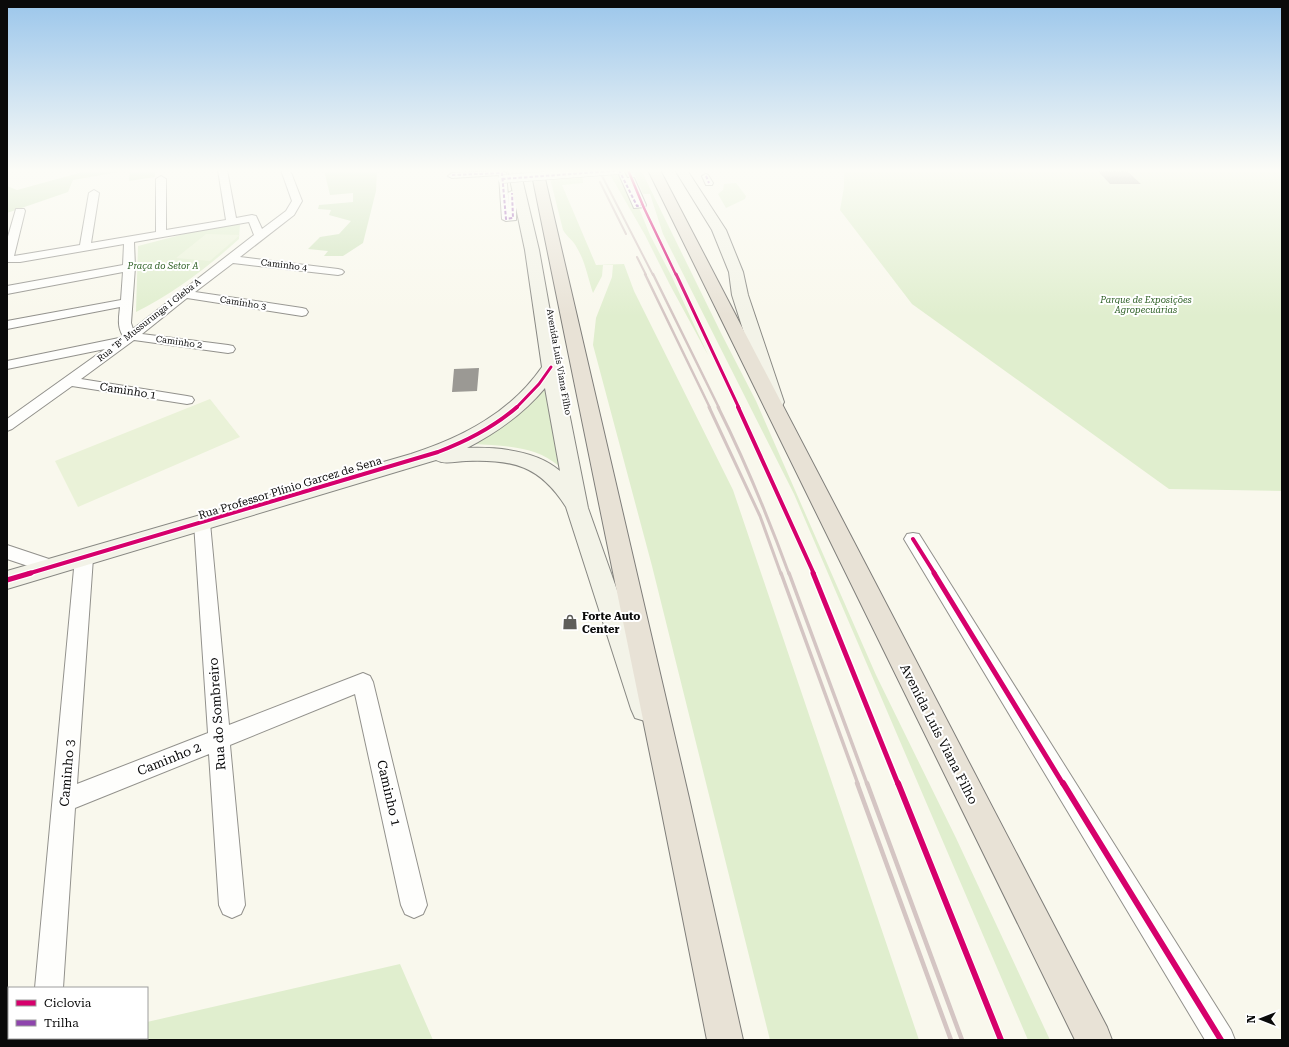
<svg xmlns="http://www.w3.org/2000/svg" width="1289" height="1047" font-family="'Roboto Serif',serif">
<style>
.green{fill:#e0eece}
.forest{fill:#d0e4bd}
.pitch{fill:#eaf2d8}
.building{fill:#9b9994}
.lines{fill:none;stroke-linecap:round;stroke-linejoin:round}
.pedestrian-casing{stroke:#92918c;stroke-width:2}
.minor-casing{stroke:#92918c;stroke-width:2}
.secondary-casing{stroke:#888883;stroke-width:2}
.trunk-casing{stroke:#7f7e7a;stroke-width:2}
.pedestrian{fill:#fefefc;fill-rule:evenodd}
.minor{fill:#fefefc;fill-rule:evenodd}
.secondary{fill:#f3f3e8;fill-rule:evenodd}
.trunk{fill:#e8e2d6;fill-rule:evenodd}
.rail-far4{stroke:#d4c5c3;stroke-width:2}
.rail-far3{stroke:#d4c5c3;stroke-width:2.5}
.rail-far2{stroke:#d4c5c3;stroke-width:3}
.rail-far1{stroke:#d4c5c3;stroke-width:3.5}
.rail{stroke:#d4c5c3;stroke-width:4.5}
.pedestrian-bridge-casing{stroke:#92918c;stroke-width:9;stroke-linecap:butt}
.pedestrian-bridge{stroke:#fefefc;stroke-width:8}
.quiet{stroke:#8e44ad;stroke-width:2;stroke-dasharray:3.5 2;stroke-linecap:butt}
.cycleway-far4-casing{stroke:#fff;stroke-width:4}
.cycleway-far3-casing{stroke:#fff;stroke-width:5}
.cycleway-far2-casing{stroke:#fff;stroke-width:6}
.cycleway-far1-casing{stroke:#fff;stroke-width:8}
.cycleway-casing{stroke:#fff;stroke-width:8}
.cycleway-far4{stroke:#d6006c;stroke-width:2.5}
.cycleway-far3{stroke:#d6006c;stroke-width:3}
.cycleway-far2{stroke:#d6006c;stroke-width:4}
.cycleway-far1{stroke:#d6006c;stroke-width:5}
.cycleway{stroke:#d6006c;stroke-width:6}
.labels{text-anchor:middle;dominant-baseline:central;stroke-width:4;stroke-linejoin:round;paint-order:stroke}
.far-street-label{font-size:9px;fill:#0a0a0a;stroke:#fff}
.far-park-label{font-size:9px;font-style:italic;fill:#295c20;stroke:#fff}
.street-label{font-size:11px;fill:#0a0a0a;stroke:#fff}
.poi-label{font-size:11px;font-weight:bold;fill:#0a0a0a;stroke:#fff;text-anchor:start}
.near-street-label{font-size:13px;fill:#0a0a0a;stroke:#fff}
</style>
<rect width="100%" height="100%" fill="#f9f8ed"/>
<path class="green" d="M 548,170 L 582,171 L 583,183 L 562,185 L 596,265 L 624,264 L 634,291 L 733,490 L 919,1040 L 770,1040 L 652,566 L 593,345 L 596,318 L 612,277 L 613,265 L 603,265 L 602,276 L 593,293 C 588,278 585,261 577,248 C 574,241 567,237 563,230 Z
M 605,170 L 626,170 L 639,208 L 650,235 L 672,277 L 708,355 L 670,285 L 645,235 L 612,178 Z
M 633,170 L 641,170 L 722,335 L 756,401 L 876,675 L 956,838 L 1050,1040 L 1028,1040 L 794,494 L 663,234 L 650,194 L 643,194 Z
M 844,170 L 1282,170 L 1282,491 L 1169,489 L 912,304 L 840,210 L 844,187 Z
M 736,183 L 746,196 L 745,199 L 726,208 L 718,194 L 723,190 L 724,184 Z
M 240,224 L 239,239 C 208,267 174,293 136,312 L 138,246 L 192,232 Z
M 548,387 L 559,466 C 535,445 503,446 473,444 L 527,406 Z
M 400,964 L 433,1040 L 68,1040 L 77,1038 L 147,1038 L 147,1022 Z"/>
<path class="forest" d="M 90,170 L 155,170 L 155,177 L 129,181 L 130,170 L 73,180 L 68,192 L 7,213 L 7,186 L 17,190 Z
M 324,170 L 377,170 L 376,191 L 363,243 L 343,256 L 324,256 L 328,251 L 308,249 L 320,237 L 339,234 L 351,221 L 329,215 L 331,210 L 318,209 L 319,205 L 353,202 L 353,193 L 330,195 Z"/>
<path class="pitch" d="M 206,234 L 240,235 L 210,261 L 176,258 Z
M 210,399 L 240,437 L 78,507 L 55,461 Z"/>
<path class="building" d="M 1097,170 L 1126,170 L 1141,184 L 1110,184 Z
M 479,368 L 477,391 L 452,392 L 454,369 Z"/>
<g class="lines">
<defs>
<path id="pedestrian" d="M 617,170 L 623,170 L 627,178 L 634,178 L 646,205 L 645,207 L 634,208 Z
M 502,171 L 506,173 L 509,207 L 508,193 L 512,191 L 516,193 L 516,220 L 506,221 L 502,219 L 499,175 L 452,178 L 448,176 L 452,173 Z
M 706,174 L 708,175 L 713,183 L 712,185 L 706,185 L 702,176 Z"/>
<path id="minor" d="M 218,170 L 227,170 L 236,218 L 252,215 L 256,216 L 262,229 L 286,211 L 292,201 L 281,170 L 290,170 L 302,201 L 294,215 L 240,257 L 338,269 L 342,270 L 344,272 L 342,274 L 338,275 L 233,263 L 195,292 L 302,308 L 306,309 L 308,312 L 306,315 L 302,316 L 187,298 L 142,334 L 228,345 L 233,346 L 235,349 L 233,352 L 228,353 L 134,340 L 81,379 L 187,396 L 192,397 L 194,400 L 192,403 L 187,404 L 72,386 L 12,429 L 7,431 L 7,419 L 105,349 L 7,369 L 7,361 L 119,338 L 123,336 C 117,327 119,317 120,307 L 7,329 L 7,321 L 121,300 L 123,272 L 7,294 L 7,286 L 123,265 L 124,244 L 20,262 L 7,262 L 7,240 L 16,209 L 24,209 L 25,211 L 14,256 L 80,245 L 89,193 L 94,190 L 99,193 L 91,243 L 156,232 L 156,179 L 161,176 L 166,179 L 166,230 L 226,220 ZM 249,222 L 254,235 L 133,329 L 131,323 L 135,267 L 134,242 Z
M 202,517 L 208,519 L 210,523 L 229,725 L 363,673 L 370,676 L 373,682 L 427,905 L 423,914 L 414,918 L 405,914 L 401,905 L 355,694 L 230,745 L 245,905 L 241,914 L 232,918 L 223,914 L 219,905 L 209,754 L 75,808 L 63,988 L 35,988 L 75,558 L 78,553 L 84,551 L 90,553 L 93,558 L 77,784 L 208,733 L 194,523 L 196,519 Z
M 913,533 L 919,534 L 1231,1030 L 1235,1040 L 1205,1040 L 907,544 L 904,539 L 907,534 Z
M 7,545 L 58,562 L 61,567 L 58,572 L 52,574 L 7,559 Z"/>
<path id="secondary" d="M 508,170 L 520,170 L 539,250 L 560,367 L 588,508 L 659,709 L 655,718 L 645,721 L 635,718 L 631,709 L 566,507 C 540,466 513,459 466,461 C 457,461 445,465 436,460 L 7,589 L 7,571 L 411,454 C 463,437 510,413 542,367 L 525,250 ZM 545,388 L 560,471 C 536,450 497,447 467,448 C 498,432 523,414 545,388 Z
M 675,170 L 687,170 L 726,230 L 743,272 L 748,295 L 784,402 L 782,406 L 775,408 L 768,406 L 766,402 L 732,295 L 729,272 L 712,230 Z"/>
<path id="trunk" d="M 531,170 L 543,170 L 689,798 L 743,1040 L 707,1040 L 659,798 Z
M 648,170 L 660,170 L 1107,1027 L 1112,1040 L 1075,1040 Z"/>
</defs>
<use href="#pedestrian" class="pedestrian-casing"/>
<use href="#minor" class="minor-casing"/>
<use href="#secondary" class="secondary-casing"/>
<use href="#trunk" class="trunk-casing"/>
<use href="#pedestrian" class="pedestrian"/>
<use href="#minor" class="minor"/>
<use href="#secondary" class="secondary"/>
<use href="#trunk" class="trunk"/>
<path class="rail-far4" d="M 599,170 L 653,275
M 600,182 L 626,234
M 637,257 L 646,275"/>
<path class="rail-far3" d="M 645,274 L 710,408
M 653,274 L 719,408"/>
<path class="rail-far2" d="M 709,407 L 760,516 L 781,574
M 718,407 C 745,461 768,517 789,574"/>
<path class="rail-far1" d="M 781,573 L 858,784
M 789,573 L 867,784"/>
<path class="rail" d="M 857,783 L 951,1040
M 867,783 L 962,1040"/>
<defs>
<path id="pedestrian-bridge" d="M 502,179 L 620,170"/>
</defs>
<use href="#pedestrian-bridge" class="pedestrian-bridge-casing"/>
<use href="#pedestrian-bridge" class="pedestrian-bridge"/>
<path class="quiet" d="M 619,170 L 637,206 L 642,205 L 641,202
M 452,175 L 502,173 L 506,219 L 513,218 L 512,193
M 706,176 L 709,183
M 502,179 L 625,170"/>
<defs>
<path id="cycleway-far4" d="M 628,170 L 644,208 L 676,275"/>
<path id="cycleway-far3" d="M 676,274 L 739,408
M 516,408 L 539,384 L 551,367"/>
<path id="cycleway-far2" d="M 738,407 L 814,574
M 913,539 L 935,574
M 27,574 L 438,452 C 467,441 494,427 517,407"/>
<path id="cycleway-far1" d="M 813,573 L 898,784
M 934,573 L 1063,784
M 7,580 L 31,573"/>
<path id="cycleway" d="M 898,783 L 1001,1040
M 1063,783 L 1221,1040"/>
</defs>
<use href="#cycleway-far4" class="cycleway-far4-casing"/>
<use href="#cycleway-far3" class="cycleway-far3-casing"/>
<use href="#cycleway-far2" class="cycleway-far2-casing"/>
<use href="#cycleway-far1" class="cycleway-far1-casing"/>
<use href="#cycleway" class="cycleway-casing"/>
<use href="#cycleway-far4" class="cycleway-far4"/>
<use href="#cycleway-far3" class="cycleway-far3"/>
<use href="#cycleway-far2" class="cycleway-far2"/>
<use href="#cycleway-far1" class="cycleway-far1"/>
<use href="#cycleway" class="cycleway"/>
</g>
<linearGradient id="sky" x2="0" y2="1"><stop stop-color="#9bc6eb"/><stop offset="0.54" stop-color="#fcfcf7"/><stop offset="1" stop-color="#fcfcf7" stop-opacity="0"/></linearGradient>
<rect width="1289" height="316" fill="url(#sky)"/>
<defs>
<symbol id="shop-bare" viewBox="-9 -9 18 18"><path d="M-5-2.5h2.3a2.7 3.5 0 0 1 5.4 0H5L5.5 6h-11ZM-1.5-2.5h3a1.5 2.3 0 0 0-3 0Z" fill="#5e5d59" stroke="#fff" stroke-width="2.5" paint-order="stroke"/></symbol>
</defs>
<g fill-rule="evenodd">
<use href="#shop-bare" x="559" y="611" width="22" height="22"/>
</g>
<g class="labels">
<g class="far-street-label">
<text transform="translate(284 265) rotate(7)">Caminho 4</text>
<text transform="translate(243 303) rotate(9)">Caminho 3</text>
<text transform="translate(149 320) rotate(-38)">Rua "B" Mussurunga I Gleba A</text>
<text transform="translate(179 342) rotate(8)">Caminho 2</text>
<text transform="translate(559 362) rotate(80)">Avenida Luís Viana Filho</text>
</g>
<g class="far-park-label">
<text x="163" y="266">Praça do Setor A</text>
<text x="1146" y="300">Parque de Exposições<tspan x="1146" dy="10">Agropecuárias</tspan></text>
</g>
<g class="street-label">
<text transform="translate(128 391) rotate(9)">Caminho 1</text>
<text transform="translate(290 488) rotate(-17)">Rua Professor Plínio Garcez de Sena</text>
</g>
<g class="poi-label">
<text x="582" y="616">Forte Auto<tspan x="582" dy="13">Center</tspan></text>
</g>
<g class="near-street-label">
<text transform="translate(217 714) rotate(-94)">Rua do Sombreiro</text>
<text transform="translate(939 734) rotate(63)">Avenida Luís Viana Filho</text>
<text transform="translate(169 759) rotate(-22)">Caminho 2</text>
<text transform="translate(67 773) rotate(-85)">Caminho 3</text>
<text transform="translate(389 793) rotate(77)">Caminho 1</text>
</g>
</g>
<rect width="1289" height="1047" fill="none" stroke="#0a0a0a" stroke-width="16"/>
<rect x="8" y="987" width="140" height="52" fill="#ffffff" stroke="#9d9d9d"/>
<rect x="16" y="1000" width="20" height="6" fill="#d6006c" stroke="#9d9d9d"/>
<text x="44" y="1007" font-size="12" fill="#0a0a0a">Ciclovia</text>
<rect x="16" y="1020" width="20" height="6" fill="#8e44ad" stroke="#9d9d9d"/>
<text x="44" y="1027" font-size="12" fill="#0a0a0a">Trilha</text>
<g transform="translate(1261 1019) rotate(270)" stroke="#ffffff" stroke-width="3" paint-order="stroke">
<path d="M0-3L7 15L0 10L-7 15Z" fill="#0a0a0a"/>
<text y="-6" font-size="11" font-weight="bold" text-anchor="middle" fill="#0a0a0a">N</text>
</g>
</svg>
